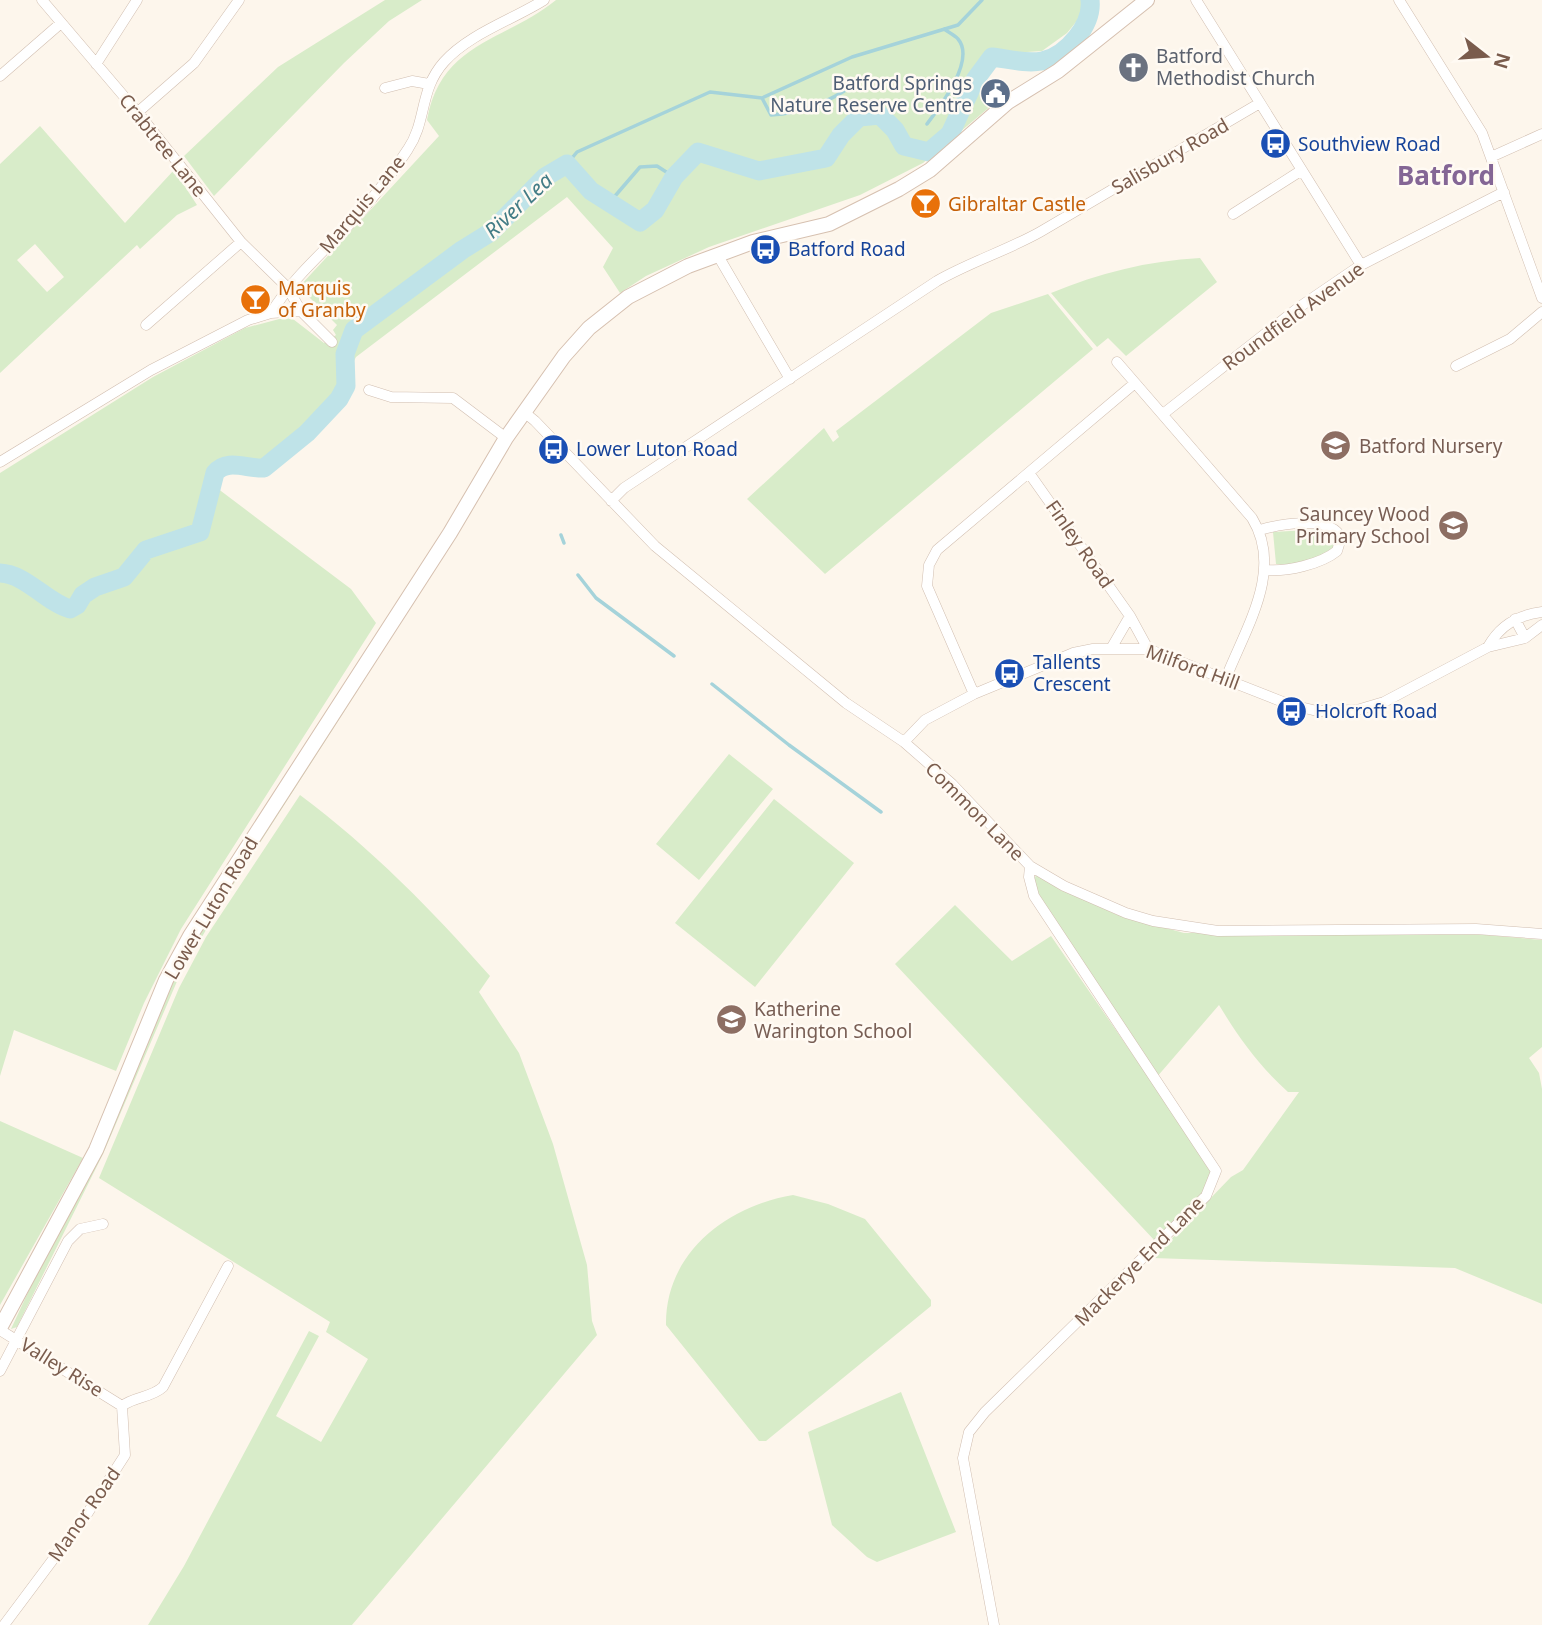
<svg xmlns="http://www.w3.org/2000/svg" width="1542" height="1625" font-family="'Noto Sans',sans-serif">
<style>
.green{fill:#d8ecc9;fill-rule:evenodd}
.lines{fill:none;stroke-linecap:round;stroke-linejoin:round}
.stream{stroke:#a5d3da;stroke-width:3.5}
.river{stroke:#bfe3e8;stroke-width:19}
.street-casing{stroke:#d1beb0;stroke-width:11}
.secondary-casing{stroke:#d6c0b0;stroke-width:16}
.street{stroke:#fff;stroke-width:10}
.secondary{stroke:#fff;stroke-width:14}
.labels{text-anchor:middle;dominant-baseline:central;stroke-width:5;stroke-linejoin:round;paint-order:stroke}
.worship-label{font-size:19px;fill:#5b616d;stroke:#fffaf3;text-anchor:start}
.service-label{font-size:19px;fill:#4e5e75;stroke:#fffaf3;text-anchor:end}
.transit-label{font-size:19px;fill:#164399;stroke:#fffaf3;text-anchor:start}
.street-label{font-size:19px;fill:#7a5c4d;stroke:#fffaf3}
.food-label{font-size:19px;fill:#c56008;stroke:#fffaf3;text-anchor:start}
.education-label{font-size:19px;fill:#785e54;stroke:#fffaf3;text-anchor:start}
.water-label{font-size:21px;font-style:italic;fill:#437c86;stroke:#fffaf3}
.district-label{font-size:26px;font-weight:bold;fill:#846695;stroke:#fffaf3}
</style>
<rect width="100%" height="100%" fill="#fdf6ec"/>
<path class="green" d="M 385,0 L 422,0 L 389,21 L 344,63 L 214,196 L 184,156 L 278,67 Z
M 556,0 L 1083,0 L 1085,11 L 1067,33 L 1042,51 L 998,54 L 970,79 L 992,105 L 923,163 L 860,195 L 709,247 L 646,276 L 620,293 L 603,267 L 613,248 L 567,197 L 356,357 C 348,371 348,384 340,397 C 323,425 290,447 264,468 C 240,469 219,453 213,485 L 351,589 L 376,623 L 181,929 L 144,1003 L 116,1071 L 14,1030 L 0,1076 L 0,473 L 153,377 L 245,328 L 283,318 L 293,319 L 324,343 L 336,335 L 333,330 L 337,325 L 299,287 L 439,136 L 427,120 C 441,42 504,42 556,0 Z
M 40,126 L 125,223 L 174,170 L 197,205 L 177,215 L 140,249 L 137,245 L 0,373 L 0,164 ZM 35,244 L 64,277 L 47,292 L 17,260 Z
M 1200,258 L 1217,282 L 1126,356 L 1108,338 L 1097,347 L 1051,293 C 1099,273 1147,261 1200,258 Z
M 1048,294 L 1093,349 L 825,574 L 747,499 L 824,428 L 833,442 L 839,437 L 836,431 L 991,313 Z
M 1326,529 L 1334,533 L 1337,544 C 1325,556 1293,568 1276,564 L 1273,532 Z
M 381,654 L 231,888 L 181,972 L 103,1154 L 17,1327 L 11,1329 L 183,958 Z
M 729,754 L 773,789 L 699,880 L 656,844 Z
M 300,795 C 371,848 432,910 490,976 L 479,992 L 519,1053 L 553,1144 L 587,1265 L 592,1321 L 597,1335 L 352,1625 L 148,1625 L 184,1566 L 309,1331 L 319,1336 L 276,1416 L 321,1442 L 368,1359 L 326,1332 L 330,1322 L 99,1178 L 179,988 L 206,937 Z
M 774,799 L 854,863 L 755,987 L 675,923 Z
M 1036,875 L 1115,914 L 1184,933 L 1474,934 L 1542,940 L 1542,1047 L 1529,1058 L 1539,1073 L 1542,1089 L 1542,1304 L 1455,1268 L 1153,1258 L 1231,1177 L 1243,1170 L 1299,1092 L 1288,1092 C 1259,1066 1239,1038 1219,1005 L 1156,1078 L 1036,892 L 1034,880 Z
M 955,905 L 1012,961 L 1051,936 L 1211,1168 C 1211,1198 1175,1223 1156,1242 L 895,964 Z
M 0,1121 L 83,1158 L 0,1305 Z
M 793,1195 L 828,1204 L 865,1219 L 931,1300 L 931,1306 L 766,1441 L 759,1441 L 666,1325 C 665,1253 727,1206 793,1195 Z
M 901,1392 L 956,1532 L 877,1562 L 867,1557 L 832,1525 L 808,1432 Z"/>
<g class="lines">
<path class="stream" d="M 762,98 L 771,115 C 801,113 828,103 853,85
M 927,124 C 940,107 976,60 958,39 C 955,35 948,32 944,29
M 567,164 L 577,152 L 710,92 L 762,98 L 852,57 L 958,25 L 982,0
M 609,203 L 640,167 L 657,166 L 674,177
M 561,535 L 564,543
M 578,575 L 596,598 L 674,656
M 712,684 L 789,745 L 881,812"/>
<path class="river" d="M 0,573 C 26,574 46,602 70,609 L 77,605 L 83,595 L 95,587 L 124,577 L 146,550 L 200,532 L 215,473 C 227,458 247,469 264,468 L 307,433 L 339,399 L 346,386 L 345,354 L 354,330 L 462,250 L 491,232 L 545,177 L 567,164 L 591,191 L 640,222 L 655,210 L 674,177 L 698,152 L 759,171 L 826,158 L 841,135 L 859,117 L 880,115 L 895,130 L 904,146 L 929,152 L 950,134 L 975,80 L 992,57 C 1008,59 1026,64 1042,61 C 1067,56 1093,24 1090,0"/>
<defs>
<path id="street" d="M 42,0 L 139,114 L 241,242 L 287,287 L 301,311 L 332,342
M 1196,0 L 1361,265
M 1399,0 L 1482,133 L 1542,298
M 96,64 L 137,0
M 0,76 L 61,23
M 385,88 L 412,81 L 429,84
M 138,112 L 194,63 L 239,0
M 1491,157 L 1542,134
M 1233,214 L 1302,170
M 717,254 L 790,379
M 271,313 C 292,279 321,254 349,225 C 370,202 391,176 408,149 C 427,121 419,90 444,62 C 469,34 512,20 544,0
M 146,325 L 241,242
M 1117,362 L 1252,518 C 1284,570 1246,627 1226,678
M 1456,366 L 1510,339 L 1542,312
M 369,390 L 391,397 L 453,398 L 506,438
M 524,412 L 535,421 L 655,546 L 846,703 L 904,742 L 952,784 L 1030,866 L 1064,886 L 1126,913 L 1153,921 L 1218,931 L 1476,929 L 1542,934
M 1163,414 L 1298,308 L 1361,265 L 1504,192
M 0,462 L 151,370 L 248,320 L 271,313 L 301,311
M 1029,473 L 1130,616 L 1148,649
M 611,501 L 624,488 L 937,281 C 970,262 1006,251 1040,232 L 1260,103
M 1260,530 C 1280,524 1331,515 1341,538 L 1337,551 C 1321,564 1287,572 1266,570
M 1515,619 L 1525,638
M 1112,647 L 1130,616
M 1488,647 C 1500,625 1518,615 1542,612
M 974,694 L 927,586 L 929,565 L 937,550 L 1135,383
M 904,742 L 925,720 L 974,694 L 1073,653 L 1093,649 L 1148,649 L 1288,704 L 1317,711 L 1357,710 L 1384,702 L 1488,647 L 1525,638 L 1542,625
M 0,1330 L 122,1406
M 0,1371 L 68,1241 L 80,1229 L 103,1224
M 4,1625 L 87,1514 L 125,1455 L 122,1406 C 135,1396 151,1398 163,1387 L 228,1266
M 994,1625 L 963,1458 L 969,1432 L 985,1412 L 1206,1196 L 1216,1171 L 1034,896 L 1029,877 L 1030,866"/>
<path id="secondary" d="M 0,1328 L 96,1150 L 166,980 L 190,936 L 450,533 L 506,438 L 564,356 L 589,328 L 628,297 L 688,266 L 753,242 L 829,224 L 899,189 L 930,170 L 1008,102 L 1058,71 L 1147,0"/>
</defs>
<use href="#street" class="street-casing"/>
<use href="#secondary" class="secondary-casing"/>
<use href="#street" class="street"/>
<use href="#secondary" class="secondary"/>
</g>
<defs>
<symbol id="church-disc" viewBox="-11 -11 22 22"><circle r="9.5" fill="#6b7280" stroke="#fffaf3"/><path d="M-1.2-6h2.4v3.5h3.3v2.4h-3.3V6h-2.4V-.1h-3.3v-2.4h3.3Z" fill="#fff"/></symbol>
<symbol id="civic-disc" viewBox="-11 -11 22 22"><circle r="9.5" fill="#5c6f8a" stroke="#fffaf3"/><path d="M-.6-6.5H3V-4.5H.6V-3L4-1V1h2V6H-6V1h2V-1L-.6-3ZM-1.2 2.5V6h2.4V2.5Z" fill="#fff"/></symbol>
<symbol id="bus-disc" viewBox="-11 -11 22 22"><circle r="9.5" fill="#1a4fb4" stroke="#fffaf3"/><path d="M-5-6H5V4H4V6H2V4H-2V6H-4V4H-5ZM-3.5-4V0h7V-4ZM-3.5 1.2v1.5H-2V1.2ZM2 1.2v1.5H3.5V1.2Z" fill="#fff"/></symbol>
<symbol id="bar-disc" viewBox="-11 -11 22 22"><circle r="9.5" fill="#e8710a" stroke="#fffaf3"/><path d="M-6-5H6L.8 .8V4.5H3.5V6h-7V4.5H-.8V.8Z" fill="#fff"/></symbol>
<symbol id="school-disc" viewBox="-11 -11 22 22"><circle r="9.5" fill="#8d6e63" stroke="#fffaf3"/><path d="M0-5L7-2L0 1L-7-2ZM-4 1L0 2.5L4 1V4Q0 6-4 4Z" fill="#fff"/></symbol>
</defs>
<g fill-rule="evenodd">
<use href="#church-disc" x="1116" y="50" width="35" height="35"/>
<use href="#civic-disc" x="978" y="76" width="35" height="35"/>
<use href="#bus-disc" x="1258" y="126" width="35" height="35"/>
<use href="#bar-disc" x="908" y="186" width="35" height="35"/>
<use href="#bus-disc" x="748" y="232" width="35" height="35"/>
<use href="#bar-disc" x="238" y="282" width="35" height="35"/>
<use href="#school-disc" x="1318" y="428" width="35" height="35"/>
<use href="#bus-disc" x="536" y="432" width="35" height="35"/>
<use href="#school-disc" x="1436" y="508" width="35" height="35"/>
<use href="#bus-disc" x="992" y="656" width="35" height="35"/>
<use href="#bus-disc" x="1274" y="694" width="35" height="35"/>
<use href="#school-disc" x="714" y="1002" width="35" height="35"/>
</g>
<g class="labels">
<g class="worship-label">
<text x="1156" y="56">Batford<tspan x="1156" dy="22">Methodist Church</tspan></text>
</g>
<g class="service-label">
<text x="972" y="83">Batford Springs<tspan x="972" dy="22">Nature Reserve Centre</tspan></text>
</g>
<g class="transit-label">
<text x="1298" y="144">Southview Road</text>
<text x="788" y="249">Batford Road</text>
<text x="576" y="449">Lower Luton Road</text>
<text x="1033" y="662">Tallents<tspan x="1033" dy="22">Crescent</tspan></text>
<text x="1315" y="711">Holcroft Road</text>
</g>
<g class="street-label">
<text transform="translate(163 145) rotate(51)">Crabtree Lane</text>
<text transform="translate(1170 156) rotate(-30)">Salisbury Road</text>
<text transform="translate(362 204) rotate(-50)">Marquis Lane</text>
<text transform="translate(1293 316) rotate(-36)">Roundfield Avenue</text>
<text transform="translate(1080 544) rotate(55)">Finley Road</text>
<text transform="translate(1193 667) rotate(20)">Milford Hill</text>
<text transform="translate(975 811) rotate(45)">Common Lane</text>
<text transform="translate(211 908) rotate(-59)">Lower Luton Road</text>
<text transform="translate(1139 1261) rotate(-45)">Mackerye End Lane</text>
<text transform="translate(62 1367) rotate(32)">Valley Rise</text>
<text transform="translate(84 1514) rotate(-55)">Manor Road</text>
</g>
<g class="food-label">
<text x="948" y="204">Gibraltar Castle</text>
<text x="278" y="288">Marquis<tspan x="278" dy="22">of Granby</tspan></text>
</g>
<g class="education-label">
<text x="1359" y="446">Batford Nursery</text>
<text x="1430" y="514" text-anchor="end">Sauncey Wood<tspan x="1430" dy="22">Primary School</tspan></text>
<text x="754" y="1009">Katherine<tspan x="754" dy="22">Warington School</tspan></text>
</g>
<g class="water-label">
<text transform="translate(518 205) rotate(-43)">River Lea</text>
</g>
<g class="district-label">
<text x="1446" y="175">Batford</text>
</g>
</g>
<g transform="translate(1486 56) rotate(107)" stroke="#fffaf3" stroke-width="5" paint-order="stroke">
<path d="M0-5L12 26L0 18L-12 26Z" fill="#7a5c4d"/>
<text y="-10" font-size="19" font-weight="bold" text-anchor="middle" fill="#7a5c4d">N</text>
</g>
</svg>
